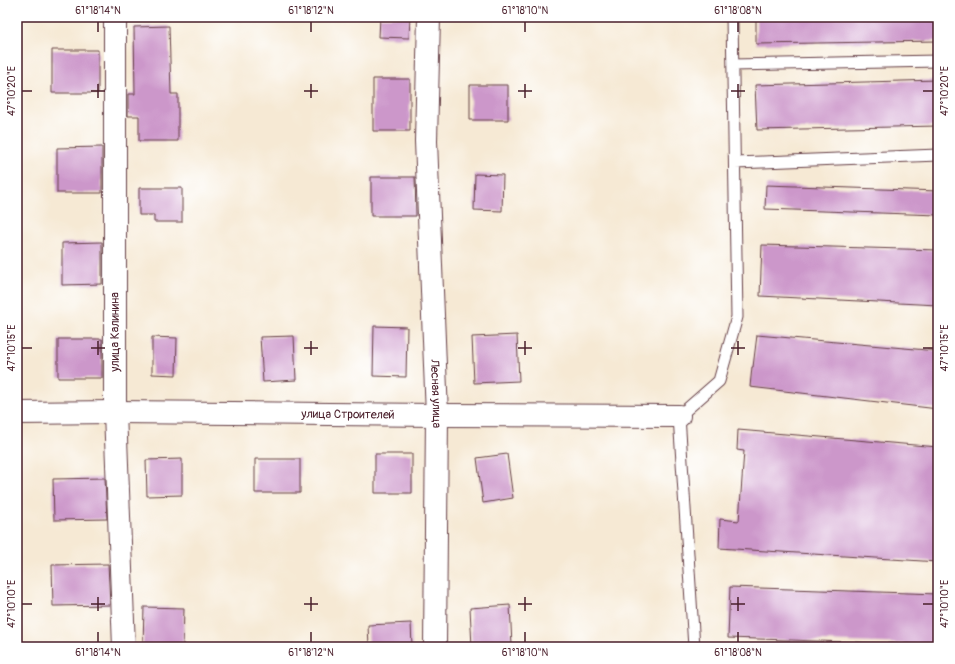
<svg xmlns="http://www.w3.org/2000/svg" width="955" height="664" font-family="Pangolin,sans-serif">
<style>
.building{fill:#cc97ca}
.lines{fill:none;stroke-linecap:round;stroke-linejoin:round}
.service-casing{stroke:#643d44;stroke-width:13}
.minor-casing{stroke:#643d44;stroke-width:24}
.service{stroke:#fff;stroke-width:11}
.minor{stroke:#fff;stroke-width:22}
.ticks{fill:none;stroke:#4a1f2b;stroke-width:1.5}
.labels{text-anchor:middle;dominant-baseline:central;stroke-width:3;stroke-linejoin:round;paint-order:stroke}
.street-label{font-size:12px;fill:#4a1f2b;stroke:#fff}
.neatline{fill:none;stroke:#4a1f2b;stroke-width:1.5}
.ticks-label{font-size:10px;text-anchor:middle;fill:#4a1f2b}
</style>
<rect width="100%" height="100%" fill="#fff"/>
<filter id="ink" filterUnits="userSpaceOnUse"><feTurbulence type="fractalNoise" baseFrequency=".025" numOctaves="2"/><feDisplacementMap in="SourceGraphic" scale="8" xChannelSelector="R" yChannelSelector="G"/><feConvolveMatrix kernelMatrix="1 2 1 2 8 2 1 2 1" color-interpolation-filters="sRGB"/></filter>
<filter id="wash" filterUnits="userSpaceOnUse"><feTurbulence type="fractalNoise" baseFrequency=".012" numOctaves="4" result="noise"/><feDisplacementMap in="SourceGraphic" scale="16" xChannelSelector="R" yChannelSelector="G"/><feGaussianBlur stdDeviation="0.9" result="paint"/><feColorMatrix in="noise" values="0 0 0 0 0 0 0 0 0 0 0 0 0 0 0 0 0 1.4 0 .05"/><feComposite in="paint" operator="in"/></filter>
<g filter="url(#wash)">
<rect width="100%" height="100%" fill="#f6e9d4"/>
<g id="blocks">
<path class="building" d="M 380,17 L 410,17 L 409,38 L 379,37 Z
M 756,17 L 938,17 L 938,41 L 756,44 Z
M 169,26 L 171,94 L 178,94 L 178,141 L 139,141 L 139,116 L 128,116 L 128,94 L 135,94 L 134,27 Z
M 52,50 L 98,50 L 98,93 L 52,93 Z
M 373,79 L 410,79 L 410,131 L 373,131 Z
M 938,80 L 938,126 L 757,130 L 755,85 Z
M 470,85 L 508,85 L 508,120 L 470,120 Z
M 102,147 L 102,193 L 57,193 L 57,148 Z
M 475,174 L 503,175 L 502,211 L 474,210 Z
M 371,177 L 415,177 L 416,216 L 371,216 Z
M 766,185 L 938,191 L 938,215 L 765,209 Z
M 139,188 L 182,188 L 182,222 L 154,222 L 154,215 L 139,215 Z
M 102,242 L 102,284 L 62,285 L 62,243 Z
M 762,245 L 938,250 L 938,305 L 760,296 Z
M 374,326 L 407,327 L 406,377 L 373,376 Z
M 517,335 L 519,381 L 474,383 L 472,337 Z
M 757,335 L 938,351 L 938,409 L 750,387 L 752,367 L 753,367 Z
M 294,336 L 296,380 L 263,382 L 260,337 Z
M 152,337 L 177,338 L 176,375 L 152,374 Z
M 58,339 L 102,339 L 102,378 L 58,378 Z
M 738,430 L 938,447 L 938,562 L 719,548 L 720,519 L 739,521 L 744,451 L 737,450 Z
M 375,454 L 412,454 L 412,493 L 375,493 Z
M 507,454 L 513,498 L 483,503 L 477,458 Z
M 182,459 L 182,495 L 147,496 L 146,460 Z
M 255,459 L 300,459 L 300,493 L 255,493 Z
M 105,478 L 107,519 L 54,520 L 53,479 Z
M 108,564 L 110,605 L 53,606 L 52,565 Z
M 730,587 L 938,594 L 938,645 L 728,638 Z
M 510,605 L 512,645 L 472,647 L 470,608 Z
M 144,607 L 184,608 L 183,647 L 143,646 Z
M 411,623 L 412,647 L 369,647 L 368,625 Z"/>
</g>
</g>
<g filter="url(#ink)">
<use href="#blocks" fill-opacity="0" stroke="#643d44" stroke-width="1"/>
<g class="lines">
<defs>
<path id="service" d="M 733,65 L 938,61
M 735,163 L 938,155
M 694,647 L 679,416 L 719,381 L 737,317 L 732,17"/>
<g id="minor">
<path d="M 115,17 L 115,412 L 124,647"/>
<path id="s1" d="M 429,17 L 426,141 L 437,415 L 435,647"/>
<path id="s2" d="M 17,413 L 115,412 L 437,415 L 679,416"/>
</g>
</defs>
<use href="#service" class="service-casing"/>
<use href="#minor" class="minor-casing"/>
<use href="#service" class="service"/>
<use href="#minor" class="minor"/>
</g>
</g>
<path class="ticks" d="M 98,22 L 98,32M 311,22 L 311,32M 525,22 L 525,32M 738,22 L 738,32M 98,84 L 98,98M 311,84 L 311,98M 525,84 L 525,98M 738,84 L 738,98M 22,91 L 32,91M 91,91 L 105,91M 304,91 L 318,91M 518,91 L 532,91M 731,91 L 745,91M 923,91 L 933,91M 98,341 L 98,355M 311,341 L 311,355M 525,341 L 525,355M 738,341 L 738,355M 22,348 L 32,348M 91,348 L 105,348M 304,348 L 318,348M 518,348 L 532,348M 731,348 L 745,348M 923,348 L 933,348M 98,597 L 98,611M 311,597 L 311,611M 525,597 L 525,611M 738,597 L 738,611M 22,604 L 32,604M 91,604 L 105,604M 304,604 L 318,604M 518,604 L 532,604M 731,604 L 745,604M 923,604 L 933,604M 98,632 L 98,642M 311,632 L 311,642M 525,632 L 525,642M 738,632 L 738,642"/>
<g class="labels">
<g class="street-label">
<text transform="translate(115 332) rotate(-90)">улица Калинина</text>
<text stroke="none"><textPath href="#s1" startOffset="377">Лесная улица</textPath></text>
<text stroke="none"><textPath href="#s2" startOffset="331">улица Строителей</textPath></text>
</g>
</g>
<rect width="955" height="664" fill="none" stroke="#fff" stroke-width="44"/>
<rect x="22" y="22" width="911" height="620" class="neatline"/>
<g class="ticks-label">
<text x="98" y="14">61°18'14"N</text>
<text x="311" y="14">61°18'12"N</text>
<text x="525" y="14">61°18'10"N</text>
<text x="738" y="14">61°18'08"N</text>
<text transform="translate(944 91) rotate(-90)" y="4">47°10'20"E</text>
<text transform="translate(11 91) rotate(-90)" y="4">47°10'20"E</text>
<text transform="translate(944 348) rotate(-90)" y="4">47°10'15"E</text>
<text transform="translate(11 348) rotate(-90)" y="4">47°10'15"E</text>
<text transform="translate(944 604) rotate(-90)" y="4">47°10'10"E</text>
<text transform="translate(11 604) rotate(-90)" y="4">47°10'10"E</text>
<text x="98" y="656">61°18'14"N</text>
<text x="311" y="656">61°18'12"N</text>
<text x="525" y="656">61°18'10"N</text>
<text x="738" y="656">61°18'08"N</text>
</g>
</svg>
